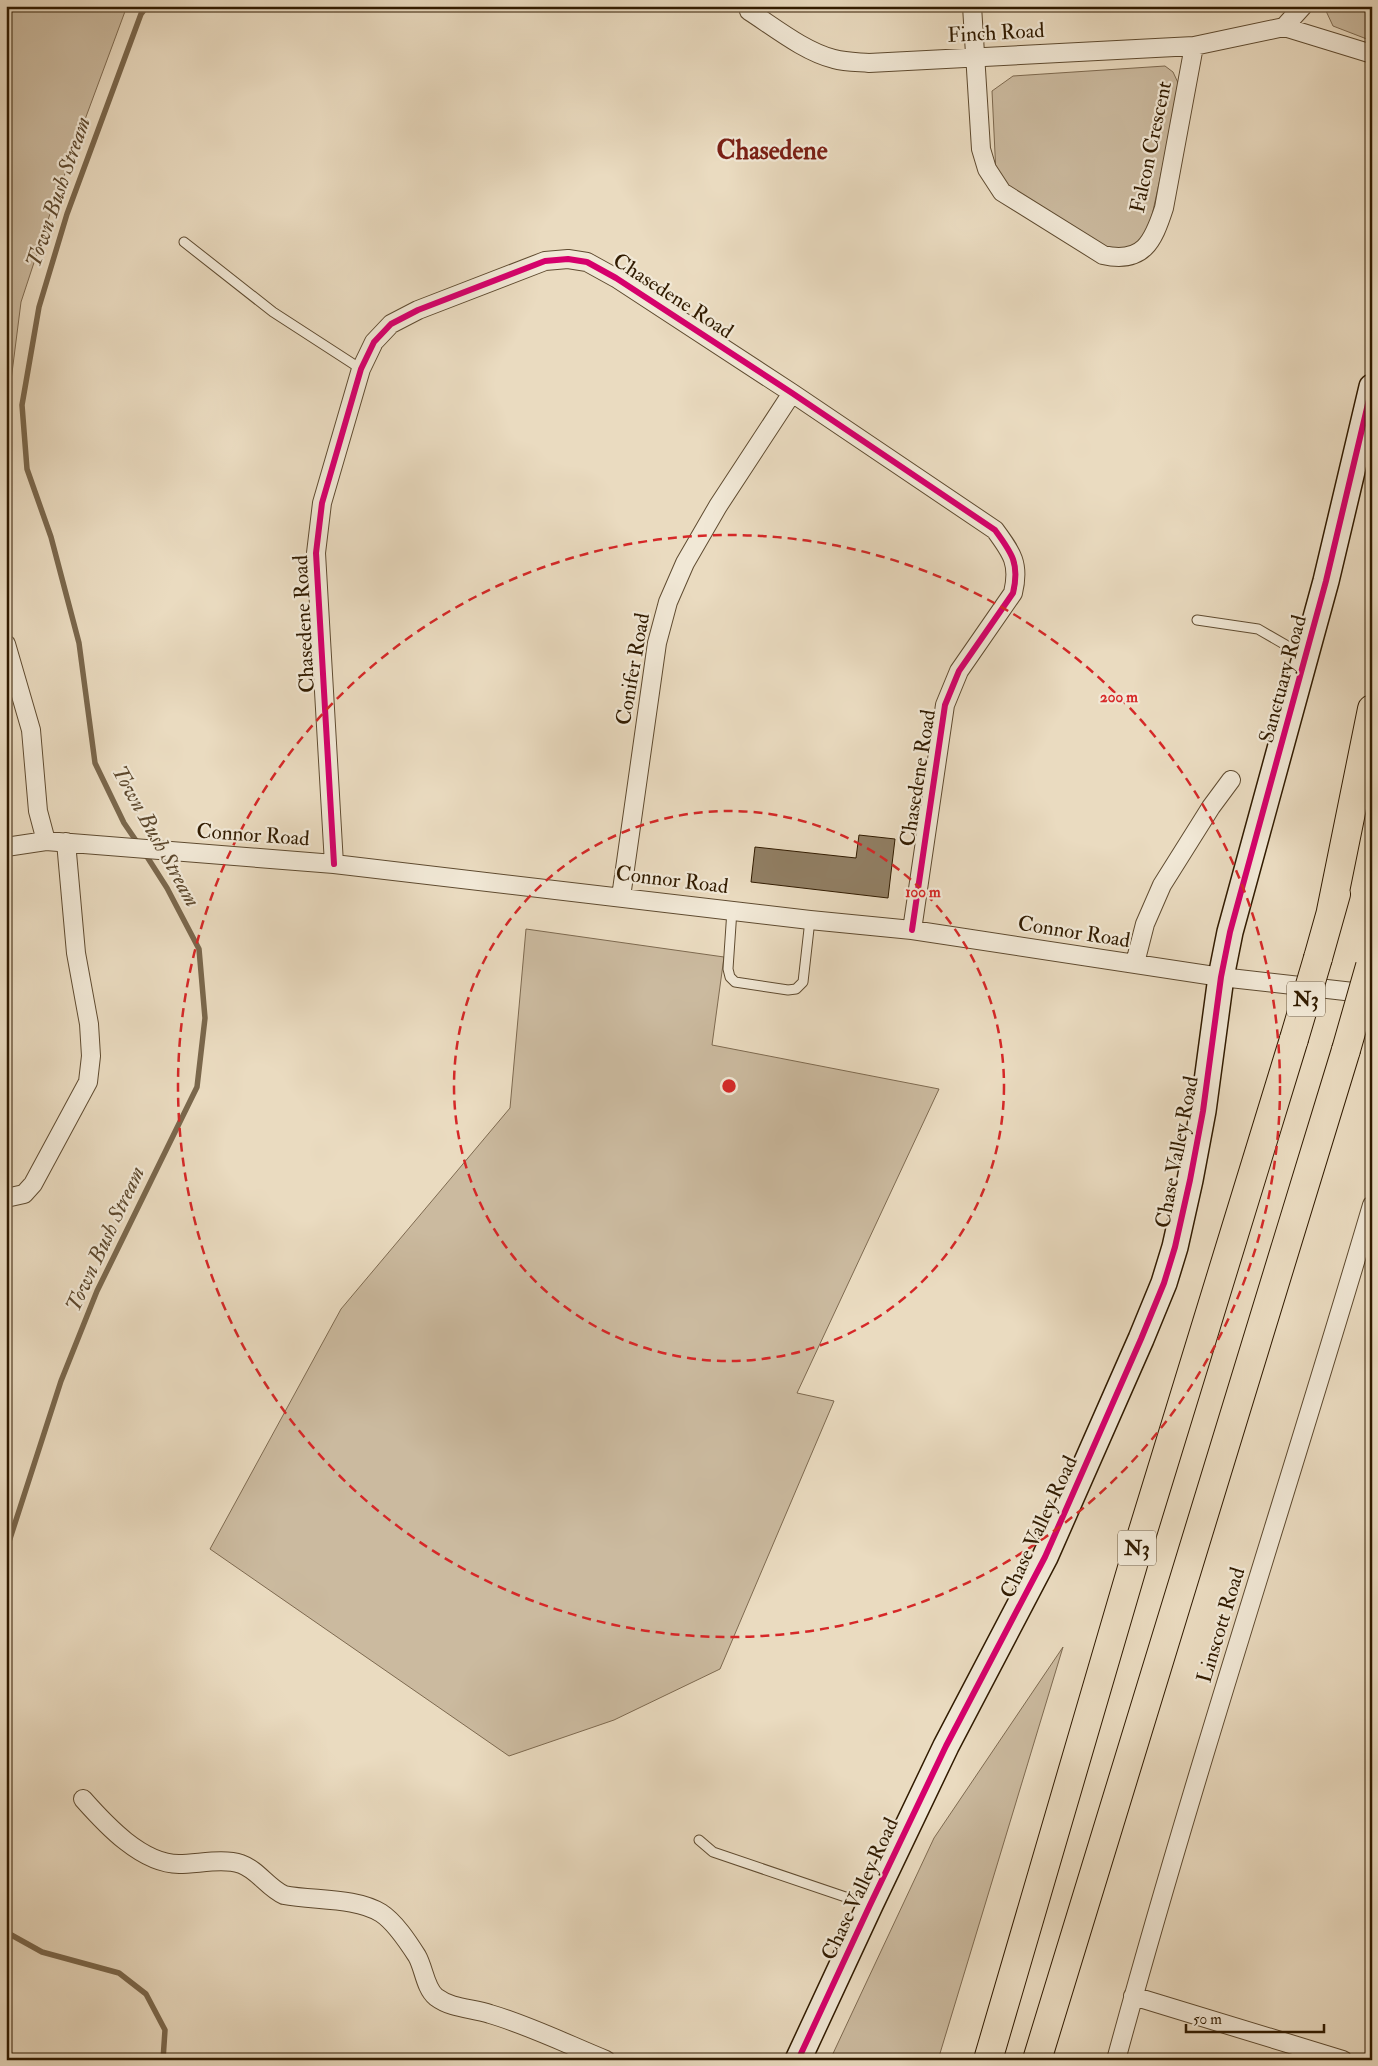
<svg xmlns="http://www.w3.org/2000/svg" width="1378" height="2066" font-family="'IM FELL Double Pica',serif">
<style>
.green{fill:#cbba9f;stroke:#7e6a50}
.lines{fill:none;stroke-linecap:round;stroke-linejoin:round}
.stream{stroke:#7a674c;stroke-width:5.5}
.building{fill:#917f64;stroke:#311b00}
.lane-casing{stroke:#5f4b30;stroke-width:11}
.street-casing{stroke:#5f4b30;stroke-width:20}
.secondary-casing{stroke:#311b00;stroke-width:28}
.highway-casing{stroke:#311b00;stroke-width:30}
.lane{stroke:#f1e8d6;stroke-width:9}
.street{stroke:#f1e8d6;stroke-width:18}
.secondary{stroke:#f1e8d6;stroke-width:25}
.highway{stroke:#eadbc0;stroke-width:28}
.highway-bridge-casing{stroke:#311b00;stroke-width:30;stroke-linecap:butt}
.highway-bridge{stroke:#eadbc0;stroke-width:28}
.cycleway-casing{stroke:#f1e8d6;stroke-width:9}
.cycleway{stroke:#d6006c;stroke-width:6}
.ring{fill:none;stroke:#d62828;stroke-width:2.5;stroke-dasharray:9 6}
.labels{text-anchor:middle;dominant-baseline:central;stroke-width:4.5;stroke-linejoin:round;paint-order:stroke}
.shield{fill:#f1e8d6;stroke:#6b5840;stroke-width:1}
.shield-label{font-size:20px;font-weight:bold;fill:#311b00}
.street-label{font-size:21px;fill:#311b00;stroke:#f1e8d6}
.water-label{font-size:22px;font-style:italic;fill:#5c472c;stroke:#f1e8d6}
.district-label{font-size:26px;font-weight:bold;fill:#7a1f14;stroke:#f1e8d6}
.centre{fill:#d62828;stroke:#f1e8d6;stroke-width:2.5}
.ring-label{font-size:15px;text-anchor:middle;font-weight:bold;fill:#d62828;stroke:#f1e8d6;stroke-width:4.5;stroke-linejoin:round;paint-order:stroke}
</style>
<rect width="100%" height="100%" fill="#eadbc0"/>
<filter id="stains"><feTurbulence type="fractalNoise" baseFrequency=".004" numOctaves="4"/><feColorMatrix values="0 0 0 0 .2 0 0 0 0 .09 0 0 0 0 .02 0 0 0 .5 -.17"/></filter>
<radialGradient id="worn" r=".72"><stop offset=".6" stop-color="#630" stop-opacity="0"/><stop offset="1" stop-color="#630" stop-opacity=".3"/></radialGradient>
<path class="green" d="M 6,6 L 127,6 L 50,214 L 21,302 L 7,412 L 6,448 Z
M 1326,6 L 1372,6 L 1372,41 L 1333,26 L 1326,11 Z
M 1165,66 L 1173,72 L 1180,87 L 1146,243 L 1106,252 L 1012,191 L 996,174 L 992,91 L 1013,76 Z
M 526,929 L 724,957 L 712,1045 L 939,1089 L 797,1393 L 834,1401 L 720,1669 L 614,1720 L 509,1756 L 210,1549 L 341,1309 L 510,1108 Z
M 1063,1647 L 938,2060 L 830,2060 L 934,1838 Z"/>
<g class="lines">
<path class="stream" d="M 139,845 L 124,823 L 95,763 L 79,643 L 51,537 L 27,469 L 22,405 L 39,307 L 67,214 L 141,14 L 147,6
M 6,1551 L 61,1381 L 97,1291 L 197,1087 L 205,1018 L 199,949 L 167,888 L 144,852
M 6,1932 L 42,1952 L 119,1973 L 146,1994 L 165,2030 L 163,2060"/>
</g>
<path class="building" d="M 859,835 L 895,839 L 888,898 L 751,882 L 755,847 L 856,858 Z"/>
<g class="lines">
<defs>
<path id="lane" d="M 184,242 L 273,312 L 361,369
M 1197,620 L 1258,629 L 1303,655
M 732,910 L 728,969 L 730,977 L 735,982 L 788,990 L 796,989 L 803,982 L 810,920
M 699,1840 L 713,1852 L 869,1905"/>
<path id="street" d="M 972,6 L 981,149 L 987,169 L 1002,192 L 1103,255 C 1143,264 1153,242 1164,208 L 1194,46
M 749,11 C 774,27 805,52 834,59 C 845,62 857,62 869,63 L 1194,46 L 1284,27 L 1372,54
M 1284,27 L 1303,6
M 6,644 L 31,730 L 38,811 L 46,841
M 6,847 L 46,841 L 334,864 L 810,920 L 912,930 L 1221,977 L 1371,994
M 334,864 L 316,553 L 322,503 L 361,369 L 374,342 L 391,324 L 418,310 L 545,261 L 568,259 L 587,262 L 616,278 L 792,393 L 995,530 C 1012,553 1020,564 1013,593 L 959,671 L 945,705 L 912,930
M 621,897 L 657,643 L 668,602 L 685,563 L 718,506 L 792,393
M 1135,963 L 1145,924 L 1162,885 L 1211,807 L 1231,780
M 6,1198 L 24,1194 L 33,1184 L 88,1082 L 91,1056 L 89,1024 L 76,953 L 66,842
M 83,1799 C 106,1825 142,1864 179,1864 C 198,1864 223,1858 241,1864 C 258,1870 268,1888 284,1895 C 314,1901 355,1897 381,1913 C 395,1922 408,1942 417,1956 C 424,1968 425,1988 436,1997 C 452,2009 472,2008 490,2014 C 528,2025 569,2045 606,2060
M 1133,1996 L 1343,2060
M 1116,2060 C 1194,1773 1288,1490 1372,1205"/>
<path id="secondary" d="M 798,2060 L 870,1905 L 946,1746 L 1045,1557 L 1141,1339 L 1164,1283 L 1175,1247 L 1190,1180 L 1203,1111 L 1221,977 L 1230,932 L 1326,581 L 1372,387"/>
<path id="highway" d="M 1331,911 L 1372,709
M 1318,958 L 1336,894
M 988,2060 L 1139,1544 L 1294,1039
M 1037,2060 L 1346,1050"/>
</defs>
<use href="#lane" class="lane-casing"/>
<use href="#street" class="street-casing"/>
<use href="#secondary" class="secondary-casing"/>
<use href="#highway" class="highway-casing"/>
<use href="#lane" class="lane"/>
<use href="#street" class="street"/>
<use href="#secondary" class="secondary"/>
<use href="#highway" class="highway"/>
<defs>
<path id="highway-bridge" d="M 1294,1039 L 1318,958
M 1346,1050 L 1370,966"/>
</defs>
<use href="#highway-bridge" class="highway-bridge-casing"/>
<use href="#highway-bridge" class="highway-bridge"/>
<defs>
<path id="cycleway" d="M 334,864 L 316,553 L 322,503 L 361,369 L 374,342 L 391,324 L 418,310 L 545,261 L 568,259 L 587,262 L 616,278 L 792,393 L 995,530 C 1012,553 1020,564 1013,593 L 959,671 L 945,705 L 912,930
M 798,2060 L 870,1905 L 946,1746 L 1045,1557 L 1141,1339 L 1164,1283 L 1175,1247 L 1190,1180 L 1203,1111 L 1221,977 L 1230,932 L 1326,581 L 1372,387"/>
</defs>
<use href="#cycleway" class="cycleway-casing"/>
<use href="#cycleway" class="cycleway"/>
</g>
<g class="ring">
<circle cx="729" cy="1086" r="275"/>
<circle cx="729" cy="1086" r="551"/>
</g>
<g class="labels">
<g class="shield">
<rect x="1287" y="981.5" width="38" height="35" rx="4"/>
<rect x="1118" y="1530.5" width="38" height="35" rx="4"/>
</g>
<g class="shield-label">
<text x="1306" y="999">N3</text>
<text x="1137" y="1548">N3</text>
</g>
<g class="street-label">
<text transform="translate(996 33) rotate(-3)">Finch Road</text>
<text transform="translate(1151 147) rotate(-78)">Falcon Crescent</text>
<text transform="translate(673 296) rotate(33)">Chasedene Road</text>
<text transform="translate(304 624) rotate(-93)">Chasedene Road</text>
<text transform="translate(633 669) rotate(-80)">Conifer Road</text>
<text transform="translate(1283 679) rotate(-75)">Sanctuary Road</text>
<text transform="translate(918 778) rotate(-81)">Chasedene Road</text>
<text transform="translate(253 835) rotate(4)">Connor Road</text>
<text transform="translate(672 880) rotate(7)">Connor Road</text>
<text transform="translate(1074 932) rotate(9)">Connor Road</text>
<text transform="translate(1177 1152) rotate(-79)">Chase Valley Road</text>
<text transform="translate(1039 1527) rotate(-65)">Chase Valley Road</text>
<text transform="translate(1221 1625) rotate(-73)">Linscott Road</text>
<text transform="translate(860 1889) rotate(-65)">Chase Valley Road</text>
</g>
<g class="water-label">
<text transform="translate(58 192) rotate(-71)">Town Bush Stream</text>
<text transform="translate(156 836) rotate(61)">Town Bush Stream</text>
<text transform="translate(105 1239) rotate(-65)">Town Bush Stream</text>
</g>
<g class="district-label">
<text x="772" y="151">Chasedene</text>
</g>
</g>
<circle cx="729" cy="1086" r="8" class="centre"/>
<g class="ring-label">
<text x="1119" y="702">200 m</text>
<text x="923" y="897">100 m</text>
</g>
<rect width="1378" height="2066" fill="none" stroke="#eadbc0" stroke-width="25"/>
<rect x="8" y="8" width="1363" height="2051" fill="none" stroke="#311b00" stroke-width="2.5"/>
<rect x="12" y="12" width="1353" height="2041" fill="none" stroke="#311b00"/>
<path d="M1186 2024v8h138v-8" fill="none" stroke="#311b00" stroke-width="2.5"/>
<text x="1193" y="2024" font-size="15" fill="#311b00" stroke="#f1e8d6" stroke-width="4" paint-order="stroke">50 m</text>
<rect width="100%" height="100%" filter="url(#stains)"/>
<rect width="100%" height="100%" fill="url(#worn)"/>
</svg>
